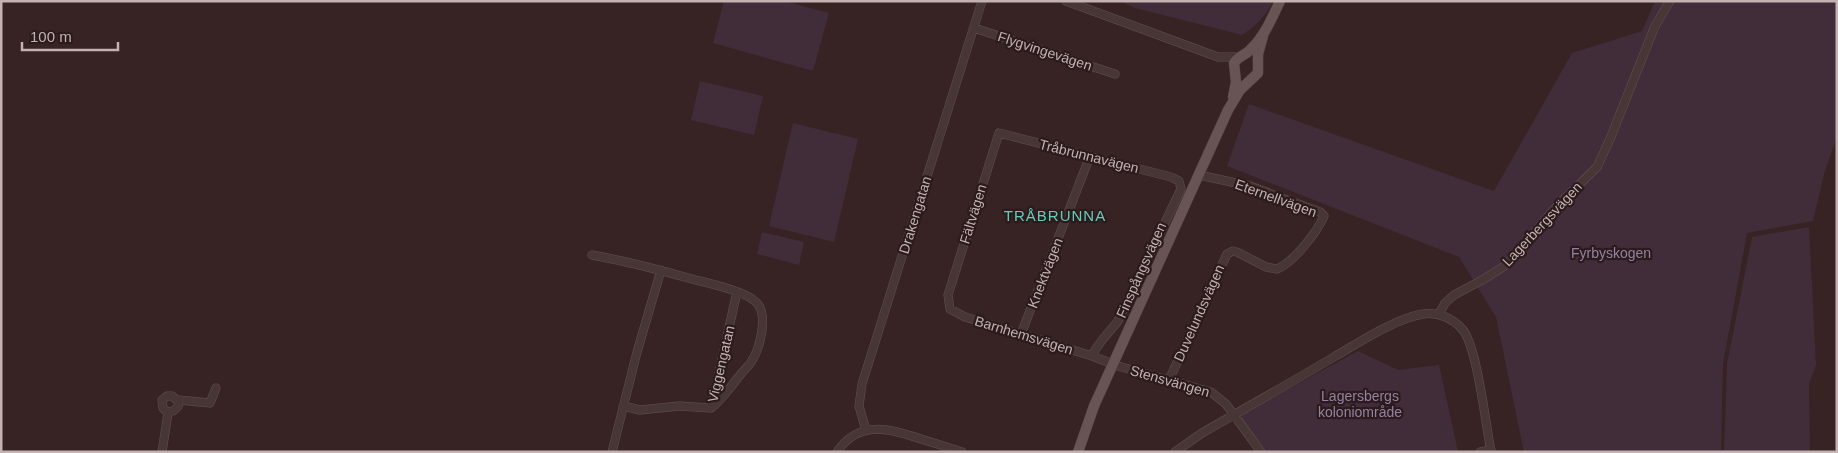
<svg xmlns="http://www.w3.org/2000/svg" width="1838" height="453" font-family="Helvetica,sans-serif">
<style>
.green{fill:#412c3a}
.lines{fill:none;stroke-linecap:round;stroke-linejoin:round}
.minor-casing{stroke:#625151;stroke-width:9}
.major-casing{stroke:#513f40;stroke-width:11}
.minor{stroke:#483636;stroke-width:8}
.major{stroke:#685455;stroke-width:10}
.labels{text-anchor:middle;dominant-baseline:central;stroke-width:4.5;stroke-linejoin:round;paint-order:stroke}
.street-label{font-size:14px;fill:#c4b1b1;stroke:#2c1b1c}
.park-label{font-size:14px;fill:#9680a3;stroke:#2c1b1c}
.neighbourhood-label{font-size:15px;letter-spacing:1px;fill:#65cbb9;stroke:#2c1b1c}
</style>
<rect width="100%" height="100%" fill="#372323"/>
<path class="green" d="M 724,1 L 784,1 L 829,13 L 813,71 L 713,43 Z
M 1120,1 L 1273,1 C 1266,16 1256,26 1242,35 L 1135,8 Z
M 1655,1 L 1837,1 L 1837,137 L 1824,174 L 1813,221 L 1747,233 L 1723,364 L 1721,452 L 1524,452 L 1496,317 L 1459,257 L 1227,166 L 1249,104 L 1494,191 L 1572,53 L 1642,31 Z
M 700,81 L 763,96 L 754,135 L 691,120 Z
M 793,123 L 858,139 L 834,242 L 769,226 Z
M 1809,227 L 1816,365 L 1809,384 L 1810,452 L 1724,452 L 1727,364 L 1752,237 Z
M 762,232 L 804,242 L 799,265 L 757,254 Z
M 1358,351 L 1398,370 L 1439,365 L 1458,452 L 1267,452 L 1239,416 Z"/>
<g class="lines">
<defs>
<path id="minor" d="M 1066,1 L 1218,57 L 1238,57
M 974,28 L 1115,74
M 592,255 C 625,261 657,269 688,278 C 706,283 743,290 756,302 C 769,314 760,349 751,362 C 748,367 744,370 741,374 C 731,386 723,399 711,408
M 1439,314 L 1445,303 L 1454,295 L 1484,279 L 1506,265 L 1557,206 L 1597,167 L 1610,139 L 1655,26 L 1670,1
M 1021,334 L 1090,156
M 1092,356 C 1098,342 1109,333 1118,321 L 1181,189 L 1179,181 L 1171,177 L 999,133 L 948,295 L 950,309 L 965,317 L 1092,356 L 1118,366 L 1211,392 L 1226,404 L 1261,452
M 1169,380 L 1227,254 L 1233,251 L 1237,252 L 1266,267 L 1277,269 C 1294,262 1317,232 1324,216 L 1320,212 L 1250,186 L 1199,175
M 623,406 L 640,410 L 679,406 L 711,408 L 737,292
M 168,413 L 163,408 L 162,400 L 167,396 L 172,396 L 179,402
M 866,430 L 859,406 L 862,384 L 982,1
M 162,452 L 168,413 C 174,411 180,407 179,400 L 210,403 L 216,388
M 612,452 L 637,352 L 661,270
M 837,452 C 859,419 890,429 921,439 C 935,443 949,448 962,452
M 1175,452 L 1202,433 C 1246,408 1290,383 1334,357 C 1358,343 1396,318 1423,314 C 1438,312 1453,318 1463,330 C 1477,347 1486,426 1491,452
M 1480,452 L 1491,450"/>
<path id="major" d="M 1233,97 L 1236,82 L 1234,63 C 1239,55 1247,55 1252,48 C 1265,35 1272,18 1280,1
M 1078,452 L 1094,406 L 1113,364 L 1228,110 L 1240,90 L 1258,73 L 1258,54 L 1263,36"/>
</defs>
<use href="#minor" class="minor-casing"/>
<use href="#major" class="major-casing"/>
<use href="#minor" class="minor"/>
<use href="#major" class="major"/>
</g>
<g class="labels">
<g class="street-label">
<text transform="translate(1045 51) rotate(18)">Flygvingevägen</text>
<text transform="translate(1089 156) rotate(14)">Tråbrunnavägen</text>
<text transform="translate(1276 198) rotate(20)">Eternellvägen</text>
<text transform="translate(973 214) rotate(-73)">Fältvägen</text>
<text transform="translate(915 215) rotate(-73)">Drakengatan</text>
<text transform="translate(1542 224) rotate(-47)">Lagerbergsvägen</text>
<text transform="translate(1141 270) rotate(-66)">Finspångsvägen</text>
<text transform="translate(1045 273) rotate(-69)">Knektvägen</text>
<text transform="translate(1199 313) rotate(-66)">Duvelundsvägen</text>
<text transform="translate(1024 335) rotate(17)">Barnhemsvägen</text>
<text transform="translate(721 364) rotate(-77)">Viggengatan</text>
<text transform="translate(1170 381) rotate(16)">Stensvängen</text>
</g>
<g class="park-label">
<text x="1611" y="253">Fyrbyskogen</text>
<text x="1360" y="396">Lagersbergs<tspan x="1360" dy="16">koloniområde</tspan></text>
</g>
<g class="neighbourhood-label">
<text x="1055" y="215">TRÅBRUNNA</text>
</g>
</g>
<rect width="1838" height="453" fill="none" stroke="#c4b1b1" stroke-width="5"/>
<path d="M22 42v8h96v-8" fill="none" stroke="#c4b1b1" stroke-width="2.5"/>
<text x="30" y="42" font-size="15" fill="#c4b1b1" stroke="#2c1b1c" stroke-width="4" paint-order="stroke">100 m</text>
</svg>
